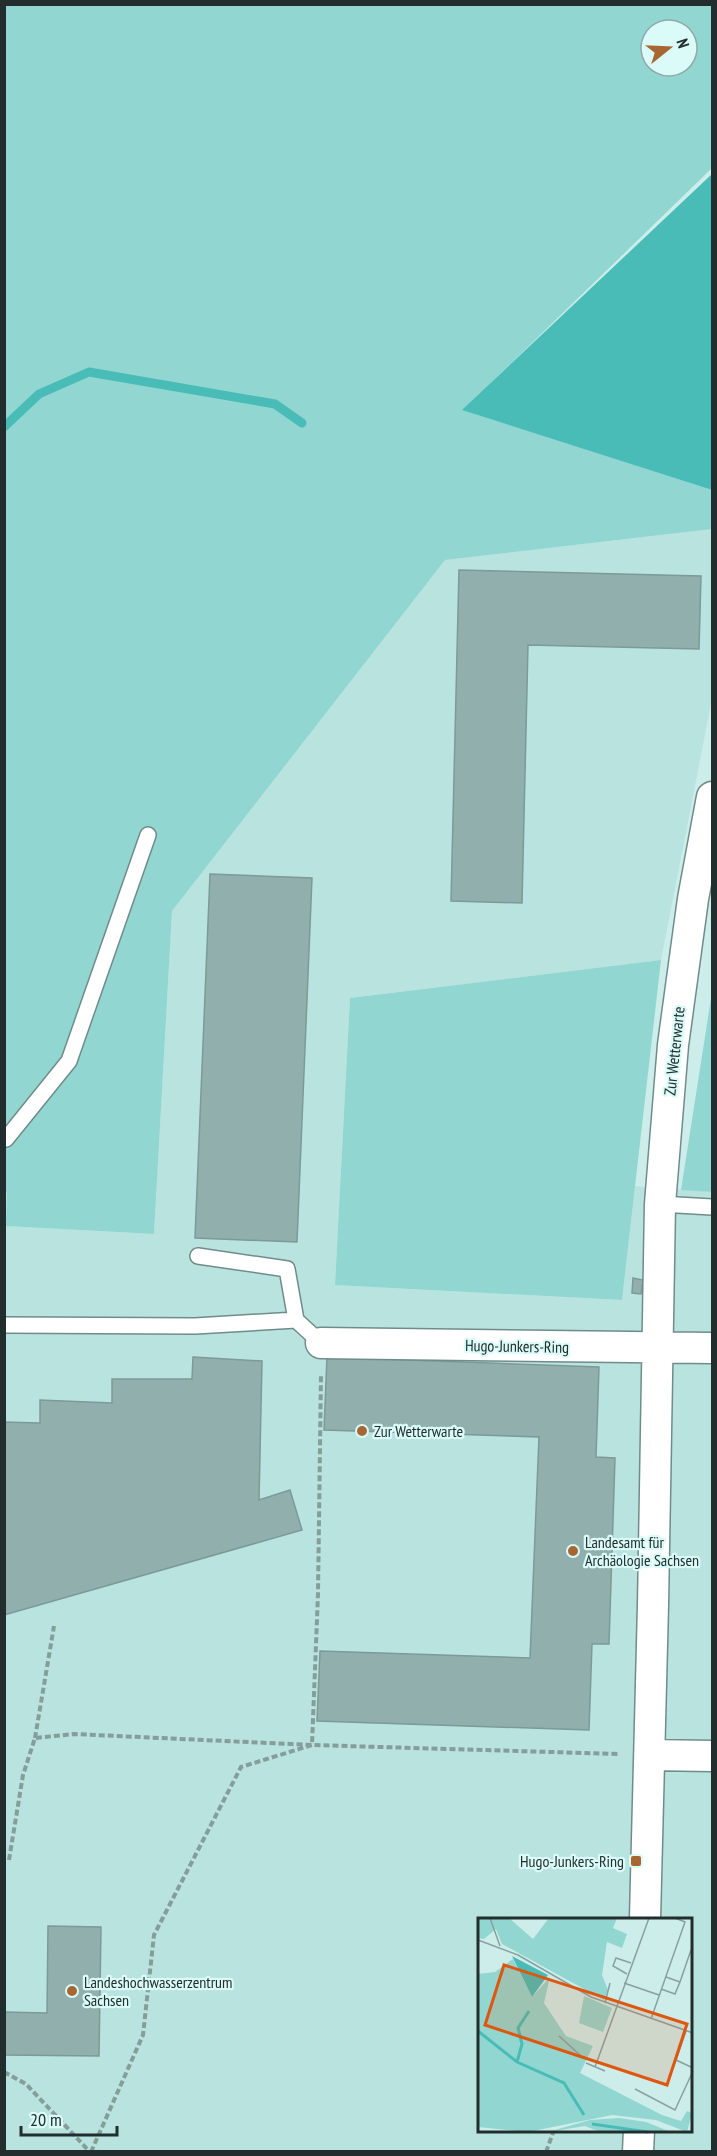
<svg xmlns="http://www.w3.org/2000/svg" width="717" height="2156" font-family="'PT Sans Narrow',sans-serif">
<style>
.built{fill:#b9e3df;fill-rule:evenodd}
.green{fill:#92d6d1;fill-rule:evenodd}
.water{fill:#49bcb7}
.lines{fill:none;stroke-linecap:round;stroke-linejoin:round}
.stream{stroke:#49bcb7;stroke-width:9}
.building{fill:#91b0ad;stroke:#7c9a97;stroke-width:1.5}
.lane-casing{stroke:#6f8c8a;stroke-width:18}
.street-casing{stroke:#6f8c8a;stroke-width:33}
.path{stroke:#859d9b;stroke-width:4;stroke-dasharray:6 3;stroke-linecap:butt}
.lane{stroke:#fff;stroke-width:15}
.street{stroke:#fff;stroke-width:30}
.poi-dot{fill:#a86732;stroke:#dafbf8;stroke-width:2}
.labels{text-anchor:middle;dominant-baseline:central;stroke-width:4.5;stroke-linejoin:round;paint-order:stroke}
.street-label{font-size:16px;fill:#212e2d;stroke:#dafbf8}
.poi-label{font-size:16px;fill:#212e2d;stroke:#dafbf8;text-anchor:start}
.inset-river{fill:none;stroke:#49bcb7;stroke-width:3}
.inset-road{fill:none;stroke:#88a19f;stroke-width:1.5}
.view{fill:#de570e;fill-opacity:0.15;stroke:#de570e;stroke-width:3}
.inset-edge{fill:none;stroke:#212e2d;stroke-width:3}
</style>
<rect width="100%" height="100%" fill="#cdedeb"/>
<path class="built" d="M 712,529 L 712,699 L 661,960 L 350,998 L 335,1285 L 622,1300 L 635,1186 L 712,1192 L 712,2151 L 5,2151 L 4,1192 L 7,1192 L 7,1226 L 154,1234 L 172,911 L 445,560 ZM 480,1919 L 692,1919 L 692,2130 L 480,2130 Z"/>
<path class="green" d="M 4,5 L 712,5 L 712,168 L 463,410 L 712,490 L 712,529 L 445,560 L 172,911 L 154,1234 L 6,1226 L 7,1192 L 4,1192 ZM 651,30 L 687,30 L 687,66 L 651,66 Z
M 661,960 L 622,1300 L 335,1285 L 350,998 Z
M 712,992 L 712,1192 L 681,1190 Z"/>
<path class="water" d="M 712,174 L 712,490 L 462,410 Z"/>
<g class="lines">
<path class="stream" d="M 4,427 L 39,394 L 89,372 L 275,404 L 302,423"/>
</g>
<path class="building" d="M 459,570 L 701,576 L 699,649 L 528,645 L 522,903 L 451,901 Z
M 210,874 L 312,878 L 297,1242 L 195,1238 Z
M 633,1278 L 643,1280 L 641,1294 L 632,1293 Z
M 193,1357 L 262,1361 L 259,1500 L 290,1490 L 302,1530 L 4,1615 L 4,1422 L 40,1423 L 40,1400 L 112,1403 L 112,1379 L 192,1379 Z
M 327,1357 L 599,1367 L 596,1457 L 615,1458 L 609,1644 L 592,1644 L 589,1730 L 317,1721 L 320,1651 L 530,1658 L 539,1437 L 324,1430 Z
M 48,1926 L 101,1927 L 99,2056 L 4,2055 L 4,2012 L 47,2013 Z"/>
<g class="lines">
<defs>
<path id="lane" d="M 6,1139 L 69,1061 L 148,835
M 660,1204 L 712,1207
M 198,1256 L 287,1269 L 296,1320
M 4,1325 L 195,1326 L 296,1320 L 321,1343"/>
<path id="street" d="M 321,1343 L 712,1348
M 650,1755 L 712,1756
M 645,1919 L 653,1605 L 660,1204 L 673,1045 L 693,899 L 712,797
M 638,2152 L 639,2130"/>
</defs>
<use href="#lane" class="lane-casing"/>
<use href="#street" class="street-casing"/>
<path class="path" d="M 35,1738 L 54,1626
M 9,1860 L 23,1775 L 35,1738 L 74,1734 L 312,1745 L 619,1754
M 4,2072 L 26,2084 L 90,2152
M 91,2152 L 143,2035 L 154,1935 L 241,1767 L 312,1745 L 318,1594 L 321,1374
M 546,2152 L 554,2130"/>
<use href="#lane" class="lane"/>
<use href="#street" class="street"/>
</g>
<g class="poi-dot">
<circle cx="362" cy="1431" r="6"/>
<circle cx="573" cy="1551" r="6"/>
<rect x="630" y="1855" width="12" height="12" rx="3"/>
<circle cx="72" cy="1991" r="6"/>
</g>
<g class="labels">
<g class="street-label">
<text transform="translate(674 1051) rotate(-84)">Zur Wetterwarte</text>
<text transform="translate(517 1346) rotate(1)">Hugo-Junkers-Ring</text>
</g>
<g class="poi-label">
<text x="374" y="1431">Zur Wetterwarte</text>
<text x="585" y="1542">Landesamt für<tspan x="585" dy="18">Archäologie Sachsen</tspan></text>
<text x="624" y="1861" text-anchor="end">Hugo-Junkers-Ring</text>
<text x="84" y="1982">Landeshochwasserzentrum<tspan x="84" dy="18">Sachsen</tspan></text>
</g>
</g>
<g transform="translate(478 1918)">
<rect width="214" height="214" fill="#cdedeb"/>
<path d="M 0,0 L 31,0 L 55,21 L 71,0 L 139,0 L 135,10 L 149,16 L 144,30 L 129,24 L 124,57 L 130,72 L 126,82 L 24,26 L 18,11 L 6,21 L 0,20 ZM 35,41 L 54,79 L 72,59 L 66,85 L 88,118 L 115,128 L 102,155 L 184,197 L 203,203 L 209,193 L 214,195 L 209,214 L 178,202 L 134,197 L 50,214 L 0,209 L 0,56 L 17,54 ZM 106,78 L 134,90 L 125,114 L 101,105 ZM 141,200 L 168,204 L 193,214 L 122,214 L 107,208 L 70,214 L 112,202 Z" fill="#92d6d1"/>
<path d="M 34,38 L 70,57 L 54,79 Z" fill="#49bcb7"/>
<path class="inset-river" d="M 0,113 L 39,144 L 86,165 L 106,197M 39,144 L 44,126 L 40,110 L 51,93M 114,206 L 170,214"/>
<path class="inset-road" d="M 12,0 L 22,28M 0,22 L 40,37 L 113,79 L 215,115M 149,56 L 135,48 L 138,40 L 153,45M 188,59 L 202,64 L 213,32M 146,65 L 181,77M 183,71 L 197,76 L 202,64M 127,85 L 132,65M 173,101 L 207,4 L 197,0M 208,113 L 198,142 L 215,150M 81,118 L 103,138M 108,145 L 127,153M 117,149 L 171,0M 191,159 L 198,142M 157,171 L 197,192 L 215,153"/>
<path class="view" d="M 26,47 L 209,106 L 189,167 L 7,107 Z"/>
<rect width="214" height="214" class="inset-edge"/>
</g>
<rect width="717" height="2156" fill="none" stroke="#212e2d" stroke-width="12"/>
<g transform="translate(669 48) rotate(72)"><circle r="28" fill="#dafbf8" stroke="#90a9a7" stroke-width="1.5"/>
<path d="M0-4.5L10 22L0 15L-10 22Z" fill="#a86732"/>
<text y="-9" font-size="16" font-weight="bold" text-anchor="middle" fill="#212e2d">N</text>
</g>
<path d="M21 2126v9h96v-9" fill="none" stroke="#212e2d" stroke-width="3"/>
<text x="30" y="2126" font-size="18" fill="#212e2d" stroke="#dafbf8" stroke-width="4.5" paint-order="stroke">20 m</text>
</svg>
